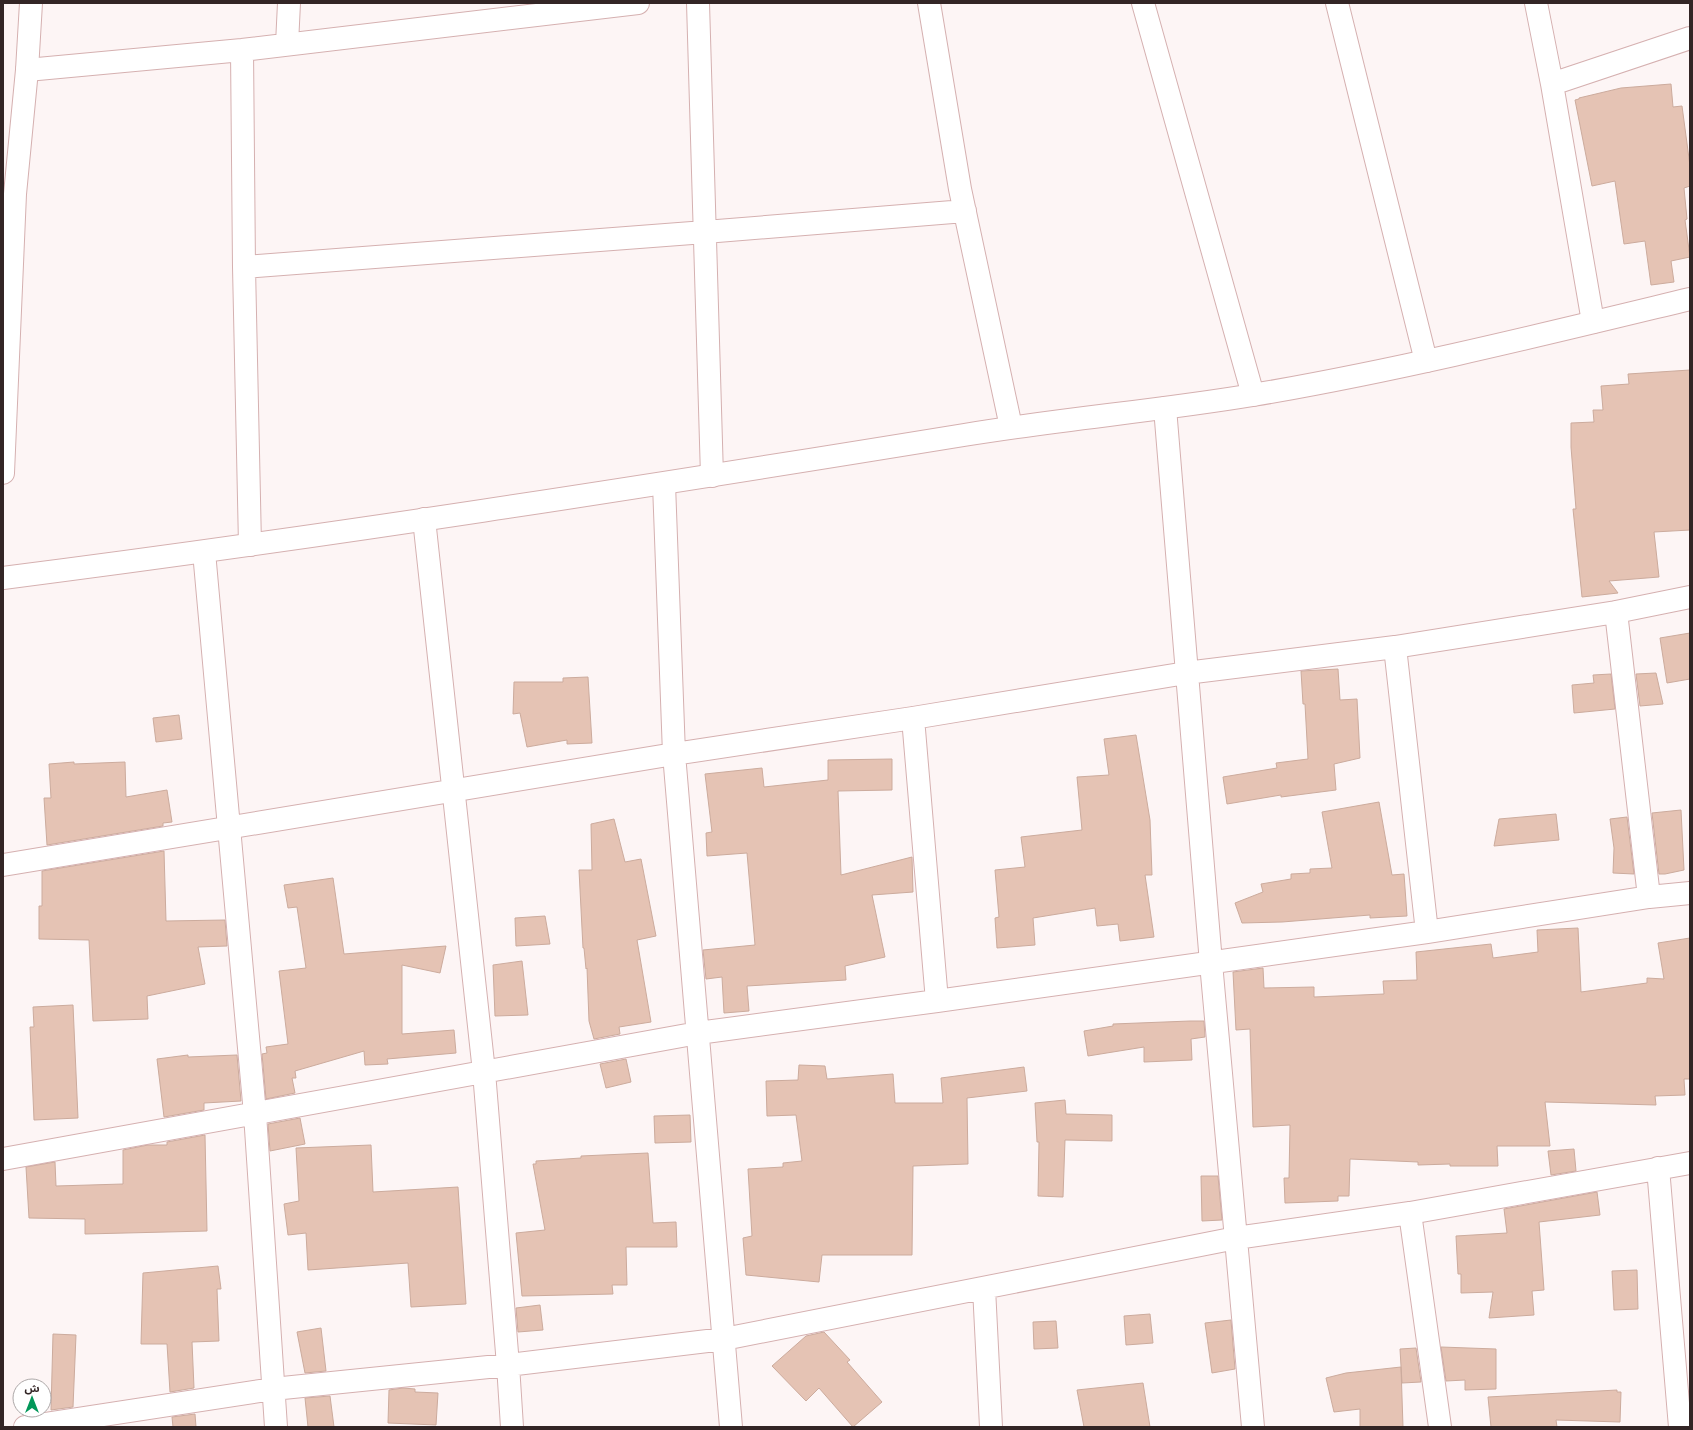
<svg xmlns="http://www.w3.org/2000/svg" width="1693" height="1430" font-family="'Work Sans','Noto Sans Arabic',sans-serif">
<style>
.building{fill:#e5c3b4;stroke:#ccab9d}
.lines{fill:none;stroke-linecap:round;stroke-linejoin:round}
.street-casing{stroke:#d5b0b0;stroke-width:24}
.secondary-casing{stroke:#d5b0b0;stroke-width:24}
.street{stroke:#fff;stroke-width:22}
.secondary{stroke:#fff;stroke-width:22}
</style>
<rect width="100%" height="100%" fill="#fdf5f5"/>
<path class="building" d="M 1671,84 L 1673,107 L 1682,106 L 1690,166 L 1690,186 L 1684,188 L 1687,219 L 1685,220 L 1690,257 L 1671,261 L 1674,282 L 1651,285 L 1645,241 L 1624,244 L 1615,181 L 1592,186 L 1575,100 L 1579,99 L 1579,98 L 1621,88 Z
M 1690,370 L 1690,530 L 1654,532 L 1659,577 L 1609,581 L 1618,593 L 1582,597 L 1573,509 L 1576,509 L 1571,447 L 1571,423 L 1594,422 L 1593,410 L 1603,410 L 1601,386 L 1629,384 L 1628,374 Z
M 1690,633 L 1690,679 L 1667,683 L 1660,638 Z
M 1338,669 L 1340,700 L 1357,699 L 1360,758 L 1334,764 L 1336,790 L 1281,797 L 1281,795 L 1227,804 L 1223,777 L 1277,768 L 1276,763 L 1308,759 L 1305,704 L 1303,704 L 1301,671 Z
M 1656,673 L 1663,704 L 1640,706 L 1636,674 Z
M 1611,674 L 1615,709 L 1574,713 L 1572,685 L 1594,683 L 1593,675 Z
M 588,677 L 592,743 L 567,744 L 567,740 L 527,747 L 520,713 L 513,714 L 514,682 L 563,682 L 563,678 Z
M 179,715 L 182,739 L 156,742 L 153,718 Z
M 1136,735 L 1150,820 L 1152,875 L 1145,875 L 1154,937 L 1120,941 L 1118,924 L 1097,926 L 1095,908 L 1033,918 L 1035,945 L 997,948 L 995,918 L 999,917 L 995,870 L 1025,867 L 1021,837 L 1082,830 L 1077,777 L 1109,775 L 1104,739 Z
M 892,759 L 892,790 L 838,791 L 841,875 L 912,857 L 913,892 L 872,895 L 885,957 L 845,966 L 846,980 L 747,986 L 749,1011 L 724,1013 L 722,977 L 706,979 L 703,950 L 755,945 L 747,853 L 707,856 L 706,833 L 712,832 L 705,774 L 762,768 L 764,787 L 828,780 L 828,760 Z
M 74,762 L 74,764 L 125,762 L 126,797 L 167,790 L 172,822 L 163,823 L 163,826 L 47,845 L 44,798 L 51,798 L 49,764 Z
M 1379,802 L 1392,875 L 1404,874 L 1407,916 L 1370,918 L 1370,915 L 1282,922 L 1242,923 L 1235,903 L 1263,892 L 1261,884 L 1291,879 L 1291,874 L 1310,873 L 1310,869 L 1332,868 L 1322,812 Z
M 1681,810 L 1684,870 L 1665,874 L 1659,874 L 1652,813 Z
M 1556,814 L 1559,840 L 1494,846 L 1499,819 Z
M 1627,817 L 1634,874 L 1613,873 L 1614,848 L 1610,819 Z
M 614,819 L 625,862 L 641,859 L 656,936 L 637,940 L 651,1022 L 619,1027 L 620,1034 L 594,1039 L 589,1021 L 587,968 L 586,969 L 584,948 L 583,948 L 579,870 L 592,870 L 591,824 Z
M 164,851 L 166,921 L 225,920 L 227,946 L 198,947 L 205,984 L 147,996 L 148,1019 L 93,1021 L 89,940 L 39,939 L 39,906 L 42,906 L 42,871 Z
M 333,878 L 344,954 L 446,946 L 440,973 L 402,965 L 402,1034 L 454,1030 L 456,1053 L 387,1059 L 388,1064 L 365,1065 L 364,1051 L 295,1071 L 296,1078 L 292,1078 L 295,1093 L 266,1099 L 262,1054 L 267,1053 L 266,1047 L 288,1044 L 279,971 L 306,968 L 297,907 L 288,908 L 284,885 Z
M 545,916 L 550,944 L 516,946 L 515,918 Z
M 1578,928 L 1581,992 L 1647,983 L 1647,978 L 1664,979 L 1658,943 L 1690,938 L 1690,1079 L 1684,1079 L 1685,1095 L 1655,1096 L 1656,1105 L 1545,1102 L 1550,1146 L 1497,1146 L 1498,1166 L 1450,1166 L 1450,1164 L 1418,1165 L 1418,1162 L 1350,1159 L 1349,1196 L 1338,1196 L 1338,1201 L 1285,1203 L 1284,1178 L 1289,1178 L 1290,1125 L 1253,1127 L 1250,1029 L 1236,1030 L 1233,972 L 1263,968 L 1264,988 L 1314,987 L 1314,997 L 1384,994 L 1383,981 L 1417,980 L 1416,952 L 1491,944 L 1493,958 L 1538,952 L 1537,930 Z
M 522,961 L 528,1015 L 495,1016 L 493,965 Z
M 73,1005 L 78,1118 L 34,1120 L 30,1027 L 34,1027 L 33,1007 Z
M 1190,1021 L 1204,1021 L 1205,1037 L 1191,1039 L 1192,1060 L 1144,1062 L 1144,1047 L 1088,1056 L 1084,1031 L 1113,1026 L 1113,1024 Z
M 188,1055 L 188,1057 L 237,1055 L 241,1101 L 204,1103 L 204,1110 L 164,1117 L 157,1059 Z
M 626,1059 L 631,1082 L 606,1088 L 600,1064 Z
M 799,1065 L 825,1066 L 827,1079 L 893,1074 L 895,1103 L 943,1103 L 941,1078 L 1024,1067 L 1027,1091 L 967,1098 L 968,1164 L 913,1166 L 912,1255 L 822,1255 L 819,1282 L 746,1275 L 743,1238 L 752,1236 L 748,1169 L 783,1167 L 783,1163 L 802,1161 L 796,1115 L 767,1116 L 766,1081 L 798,1080 Z
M 1065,1100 L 1066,1114 L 1112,1115 L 1112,1141 L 1065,1140 L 1063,1197 L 1038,1196 L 1039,1142 L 1037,1142 L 1035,1103 Z
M 690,1115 L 691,1142 L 655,1143 L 654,1116 Z
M 300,1118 L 305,1144 L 270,1151 L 268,1124 Z
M 205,1135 L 207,1231 L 85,1234 L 85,1219 L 29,1218 L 26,1167 L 55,1162 L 56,1186 L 123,1184 L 123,1150 L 148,1145 L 167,1145 L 167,1142 Z
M 371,1145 L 373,1192 L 458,1187 L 466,1304 L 411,1307 L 408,1263 L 308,1270 L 306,1233 L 288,1235 L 284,1204 L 299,1201 L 296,1148 Z
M 1574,1149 L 1576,1171 L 1551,1175 L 1548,1151 Z
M 648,1153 L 653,1223 L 676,1222 L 677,1247 L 626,1247 L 627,1285 L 612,1285 L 613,1294 L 522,1296 L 516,1233 L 545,1230 L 533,1164 L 536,1164 L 536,1161 L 581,1158 L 581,1156 Z
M 1201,1176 L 1218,1176 L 1222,1220 L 1202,1221 Z
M 1597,1192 L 1600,1215 L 1539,1222 L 1544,1290 L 1532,1291 L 1534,1315 L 1489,1318 L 1493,1292 L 1461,1293 L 1461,1274 L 1458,1274 L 1456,1236 L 1507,1233 L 1504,1209 Z
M 218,1266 L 221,1289 L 217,1289 L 219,1341 L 192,1342 L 194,1388 L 170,1392 L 167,1344 L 141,1344 L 143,1273 Z
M 1637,1270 L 1638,1309 L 1614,1310 L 1612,1271 Z
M 540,1305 L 543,1330 L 518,1332 L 516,1308 Z
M 1150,1314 L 1153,1343 L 1126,1345 L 1124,1316 Z
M 1231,1320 L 1235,1369 L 1212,1373 L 1205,1323 Z
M 1056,1321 L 1058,1348 L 1034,1349 L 1033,1322 Z
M 321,1328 L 326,1371 L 305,1373 L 297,1332 Z
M 824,1332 L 850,1360 L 847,1362 L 882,1402 L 853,1427 L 819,1388 L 806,1401 L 772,1366 L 806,1336 Z
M 53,1334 L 76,1335 L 73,1407 L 51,1410 Z
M 1441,1347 L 1496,1349 L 1496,1389 L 1465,1390 L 1465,1380 L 1446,1381 Z
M 1416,1348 L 1421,1382 L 1402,1383 L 1400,1349 Z
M 1401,1367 L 1403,1427 L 1360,1427 L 1360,1409 L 1334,1412 L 1326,1378 L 1346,1373 Z
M 1143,1383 L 1150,1427 L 1084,1427 L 1077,1390 Z
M 403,1388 L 415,1389 L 415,1392 L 438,1393 L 436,1425 L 388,1423 L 389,1390 Z
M 1617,1390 L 1617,1392 L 1621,1392 L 1620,1422 L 1556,1420 L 1557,1427 L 1491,1427 L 1488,1397 Z
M 330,1396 L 334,1427 L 308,1427 L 305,1398 Z
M 195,1414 L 196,1427 L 173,1427 L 172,1417 Z"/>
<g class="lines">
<defs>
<path id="street" d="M 698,3 L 712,476
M 929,3 L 960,189 L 1011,427
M 1143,3 L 1253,395
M 1337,3 L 1426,361
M 1536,3 L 1552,84 L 1593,322
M 287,44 L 289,3
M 242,50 L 244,267 L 250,545
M 27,70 L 242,50 L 638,3
M 1552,84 L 1690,38
M 244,267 L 705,232 L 965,211
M 1165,408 L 1211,963 L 1253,1427
M 664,484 L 674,754 L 731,1427
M 424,519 L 484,1072 L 508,1365 L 512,1427
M 204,552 L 255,1114 L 276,1427
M 1616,612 L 1649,897
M 1395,647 L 1427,932
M 913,718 L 937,1001
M 3,865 L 674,754 L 913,718 L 1186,673 L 1395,647 L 1616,612 L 1690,597
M 3,1159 L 698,1033 L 937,1001 L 1427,932 L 1649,897 L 1690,893
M 1658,1168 L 1680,1427
M 1410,1213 L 1440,1427
M 984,1288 L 991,1427
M 25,1427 L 273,1389 L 508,1365 L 724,1339 L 1236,1238 L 1410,1213 L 1690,1163"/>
<path id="secondary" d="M 3,473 L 15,194 L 27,70 L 31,3
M 3,578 C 324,537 644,487 964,435 C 1060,419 1157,411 1253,395 C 1400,370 1545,334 1690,299"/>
</defs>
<use href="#street" class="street-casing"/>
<use href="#secondary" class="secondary-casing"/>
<use href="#street" class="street"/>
<use href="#secondary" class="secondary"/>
</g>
<rect width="1693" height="1430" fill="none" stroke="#332525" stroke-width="8"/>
<g transform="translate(32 1398)"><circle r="19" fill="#ffffff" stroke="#ada8a8"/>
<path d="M0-3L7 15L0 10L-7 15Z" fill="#029759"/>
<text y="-6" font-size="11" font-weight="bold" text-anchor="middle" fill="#332525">ش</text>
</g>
</svg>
